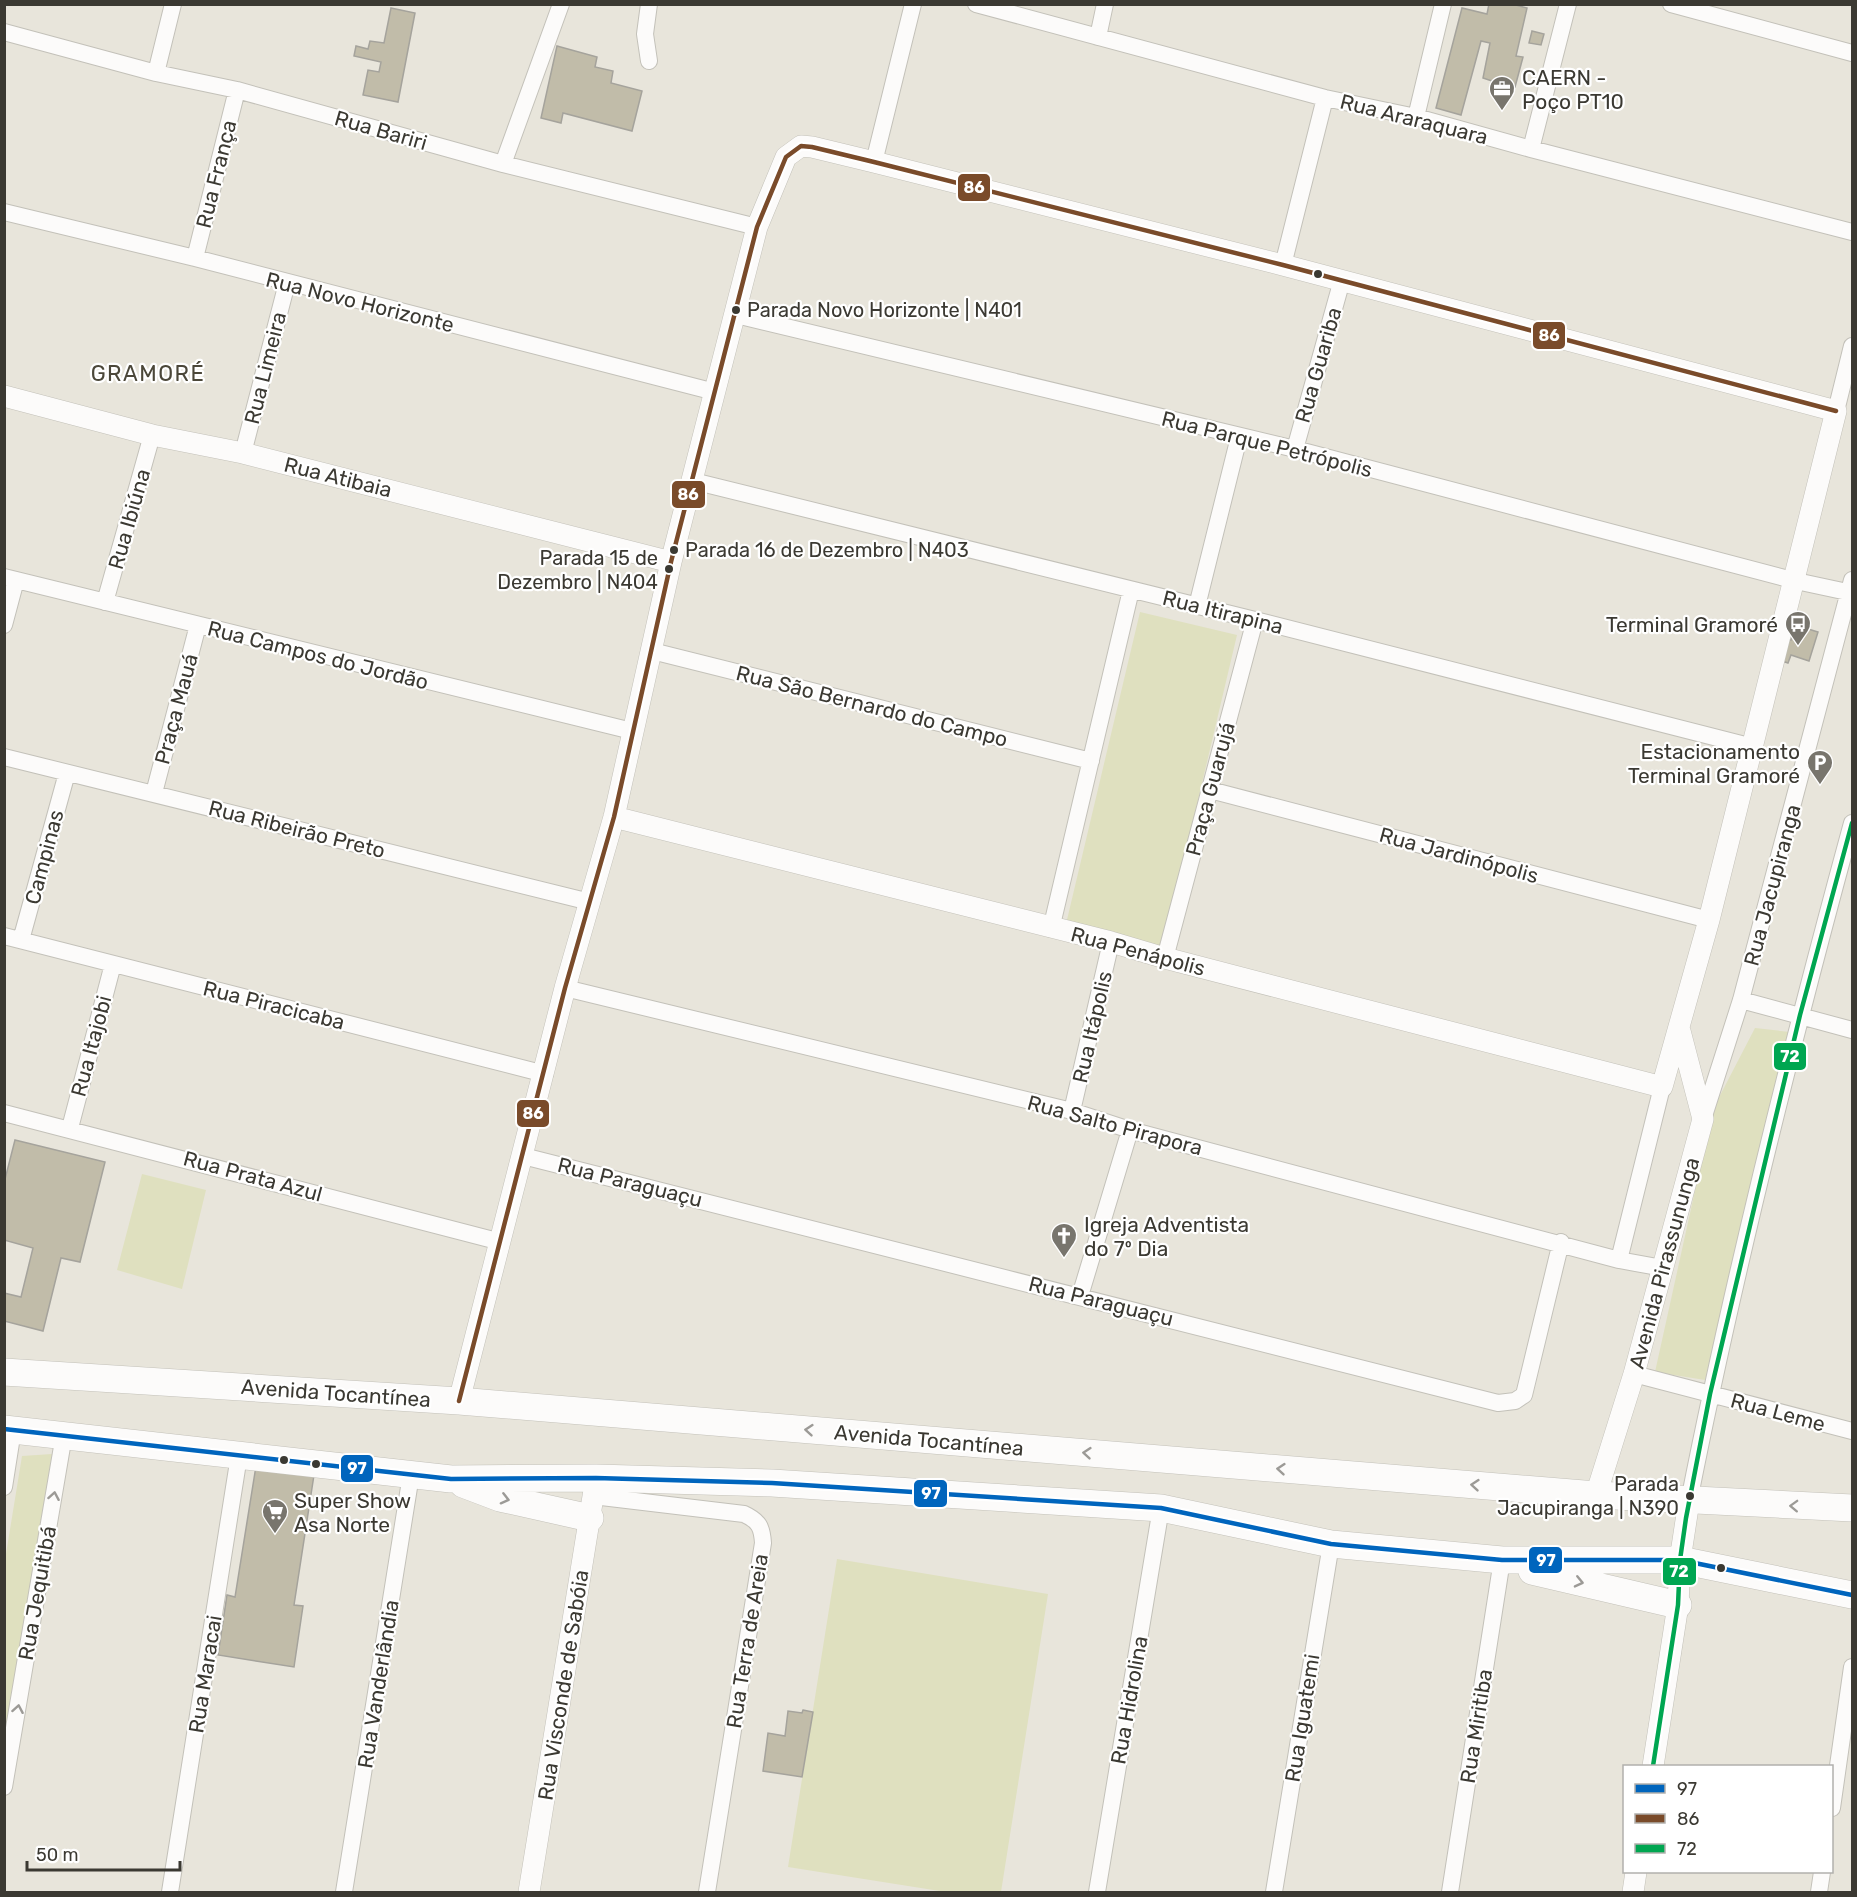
<svg xmlns="http://www.w3.org/2000/svg" width="1857" height="1897" font-family="Rubik,sans-serif">
<style>
.green{fill:#dfe0bf}
.building{fill:#c1bca9;stroke:#a5a39c;stroke-width:1.5}
.lines{fill:none;stroke-linecap:round;stroke-linejoin:round}
.minor-casing{stroke:#c3c1b9;stroke-width:18}
.tertiary-casing{stroke:#c3c1b9;stroke-width:22}
.primary-casing{stroke:#c3c1b9;stroke-width:28}
.minor{stroke:#fcfbfa;stroke-width:16}
.tertiary{stroke:#fcfbfa;stroke-width:21}
.primary{stroke:#fcfbfa;stroke-width:27}
.bus-1-casing{stroke:#fff;stroke-width:9}
.bus-2-casing{stroke:#fff;stroke-width:9}
.bus-3-casing{stroke:#fff;stroke-width:9}
.bus-1{stroke:#0065bd;stroke-width:4.5}
.bus-2{stroke:#7a4b2a;stroke-width:4.5}
.bus-3{stroke:#00a651;stroke-width:4.5}
.oneway{stroke:#9c9a96}
.bus-dot{fill:#3b3932;stroke:#fff;stroke-width:2}
.labels{text-anchor:middle;dominant-baseline:central;stroke-width:4.5;stroke-linejoin:round;paint-order:stroke}
.bus-label{font-size:20px;fill:#3b3932;stroke:#fff;text-anchor:start}
.poi-label{font-size:21px;fill:#3b3932;stroke:#fff;text-anchor:start}
.street-label{font-size:21px;fill:#3b3932;stroke:#fff}
.neighbourhood-label{font-size:22px;letter-spacing:1.5px;fill:#4b4739;stroke:#fff}
.line-badge{stroke:#fff;stroke-width:2}
.badge-label{font-size:16px;text-anchor:middle;font-weight:bold;fill:#fff}
</style>
<rect width="100%" height="100%" fill="#e8e5db"/>
<path class="green" d="M 1140,612 L 1237,635 L 1163,948 L 1066,924 Z
M 1755,1028 L 1790,1032 L 1705,1380 L 1655,1372 L 1713,1109 Z
M 142,1174 L 206,1190 L 182,1289 L 117,1270 Z
M 52,1454 L 5,1745 L 5,1560 L 22,1456 Z
M 837,1559 L 1048,1594 L 1001,1892 L 946,1892 L 788,1867 Z"/>
<path class="building" d="M 1489,4 L 1512,4 L 1527,8 L 1516,56 L 1523,57 L 1515,87 L 1506,85 L 1504,91 L 1490,87 L 1492,81 L 1483,78 L 1490,43 L 1481,41 L 1461,115 L 1436,108 L 1462,8 L 1487,14 Z
M 391,8 L 415,13 L 398,102 L 363,95 L 368,70 L 379,72 L 381,62 L 354,56 L 356,46 L 368,49 L 370,41 L 384,43 Z
M 1532,31 L 1544,34 L 1541,45 L 1529,43 Z
M 557,46 L 597,57 L 595,67 L 613,71 L 611,83 L 642,91 L 632,131 L 563,113 L 561,123 L 541,118 Z
M 1795,625 L 1818,632 L 1809,661 L 1791,655 L 1788,663 L 1779,660 L 1785,638 L 1791,640 Z
M 15,1140 L 105,1162 L 80,1262 L 61,1258 L 43,1331 L 4,1321 L 4,1293 L 21,1297 L 33,1248 L 4,1240 L 4,1183 Z
M 256,1466 L 314,1475 L 294,1605 L 303,1606 L 294,1667 L 218,1655 L 227,1595 L 235,1597 Z
M 803,1710 L 813,1712 L 802,1777 L 763,1771 L 768,1733 L 785,1736 L 788,1711 L 802,1713 Z"/>
<g class="lines">
<defs>
<path id="minor" d="M 976,4 L 1325,98 L 1416,117 L 1531,149 L 1852,232
M 1671,4 L 1852,53
M 4,32 L 156,73 L 237,90 L 503,164 L 757,227
M 1098,37 L 1105,4
M 649,61 L 645,34 L 649,4
M 156,73 L 173,4
M 1416,117 L 1443,4
M 1531,149 L 1568,4
M 874,162 L 913,4
M 503,164 L 561,4
M 4,212 L 195,258 L 715,392
M 195,258 L 237,90
M 1283,265 L 1325,98
M 736,315 L 1295,449 L 1796,581 L 1852,593
M 1836,411 L 1852,346
M 1295,449 L 1342,280
M 243,453 L 287,283
M 693,481 L 1255,620 L 1753,747
M 4,577 L 632,731
M 105,602 L 152,435
M 1197,606 L 1239,437
M 4,625 L 16,580
M 652,651 L 1091,761
M 4,757 L 590,902
M 1210,790 L 1709,920
M 154,793 L 198,625
M 1051,929 L 1131,590
M 4,936 L 545,1074
M 21,940 L 67,773
M 1165,958 L 1255,620
M 565,988 L 1072,1111 L 1130,1130 L 1619,1260 L 1663,1268
M 1741,1000 L 1852,1030
M 1072,1111 L 1111,942
M 4,1113 L 501,1242
M 1703,1119 L 1741,1000 L 1852,580
M 70,1128 L 113,964
M 523,1156 L 1498,1403 L 1515,1401 L 1524,1395 L 1561,1242
M 1619,1260 L 1662,1087
M 1080,1296 L 1130,1130
M 1634,1374 L 1852,1431
M 4,1487 L 13,1430
M 593,1496 L 744,1514 C 759,1521 762,1527 763,1543 L 707,1892
M 1689,1501 C 1734,1273 1791,1047 1852,823
M 4,1787 L 64,1435
M 1832,1808 L 1852,1667
M 170,1892 L 239,1456
M 344,1892 L 411,1475
M 1097,1892 L 1161,1508
M 1274,1892 L 1331,1544
M 1450,1892 L 1502,1560
M 1819,1892 L 1822,1872"/>
<path id="tertiary" d="M 4,396 L 152,435 L 243,453 L 671,562
M 459,1401 L 565,988 L 614,817 L 671,562 L 757,227 L 786,157 L 801,146 L 812,147 L 874,162 L 1283,265 L 1836,411 L 1709,920 L 1662,1087 L 1165,958 L 1111,942 L 614,817
M 1596,1495 L 1634,1374 L 1703,1119 L 1680,1031
M 1653,1766 L 1678,1605 L 1680,1560 L 1689,1501
M 529,1892 L 596,1478
M 1633,1892 L 1636,1872"/>
<path id="primary" d="M 4,1372 L 459,1401 L 1596,1495 L 1852,1508
M 4,1429 L 451,1479 L 596,1478 L 772,1483 L 1161,1508 L 1331,1544 L 1502,1560 L 1680,1560 L 1852,1595
M 463,1484 L 500,1498 L 590,1518
M 1532,1571 L 1678,1605"/>
</defs>
<use href="#minor" class="minor-casing"/>
<use href="#tertiary" class="tertiary-casing"/>
<use href="#primary" class="primary-casing"/>
<use href="#minor" class="minor"/>
<use href="#tertiary" class="tertiary"/>
<use href="#primary" class="primary"/>
<defs>
<path id="bus-1" d="M 4,1429 L 451,1479 L 596,1478 L 772,1483 L 1161,1508 L 1331,1544 L 1502,1560 L 1680,1560 L 1852,1595"/>
<path id="bus-2" d="M 459,1401 L 565,988 L 614,817 L 671,562 L 757,227 L 786,157 L 801,146 L 812,147 L 874,162 L 1283,265 L 1836,411"/>
<path id="bus-3" d="M 1653,1766 L 1678,1605 L 1680,1560 L 1686,1518 L 1710,1394 L 1800,1015 L 1852,823"/>
</defs>
<use href="#bus-1" class="bus-1-casing"/>
<use href="#bus-2" class="bus-2-casing"/>
<use href="#bus-3" class="bus-3-casing"/>
<use href="#bus-1" class="bus-1"/>
<use href="#bus-2" class="bus-2"/>
<use href="#bus-3" class="bus-3"/>
</g>
<defs><path id="oneway-chevron" d="M-2-3.5L2.5 0L-2 3.5" fill="none" stroke-width="1.6" stroke-linecap="round" stroke-linejoin="round" transform="scale(1.5)"/></defs>
<g class="oneway">
<use href="#oneway-chevron" transform="translate(809 1430) rotate(-175)"/>
<use href="#oneway-chevron" transform="translate(1087 1453) rotate(-175)"/>
<use href="#oneway-chevron" transform="translate(1281 1469) rotate(-175)"/>
<use href="#oneway-chevron" transform="translate(1475 1485) rotate(-175)"/>
<use href="#oneway-chevron" transform="translate(54 1496) rotate(-80)"/>
<use href="#oneway-chevron" transform="translate(505 1499) rotate(14)"/>
<use href="#oneway-chevron" transform="translate(1794 1506) rotate(-178)"/>
<use href="#oneway-chevron" transform="translate(1579 1582) rotate(13)"/>
<use href="#oneway-chevron" transform="translate(18 1709) rotate(-80)"/>
</g>
<defs>
<symbol id="office-pin" viewBox="-11 -11 22 30"><path d="M0 17L-7.5 6A9.5 9.5 0 1 1 7.5 6Z" fill="#78756d" stroke="#fff"/><path d="M-6-3h4V-5.5h4V-3h4V5H-6ZM-1-4.5V-3h2v-1.5ZM-6 0V1H6V0Z" fill="#fff"/></symbol>
<symbol id="bus-pin" viewBox="-11 -11 22 30"><path d="M0 17L-7.5 6A9.5 9.5 0 1 1 7.5 6Z" fill="#78756d" stroke="#fff"/><path d="M-5-6H5V4H4V6H2V4H-2V6H-4V4H-5ZM-3.5-4V0h7V-4ZM-3.5 1.2v1.5H-2V1.2ZM2 1.2v1.5H3.5V1.2Z" fill="#fff"/></symbol>
<symbol id="parking-pin" viewBox="-11 -11 22 30"><path d="M0 17L-7.5 6A9.5 9.5 0 1 1 7.5 6Z" fill="#78756d" stroke="#fff"/><path d="M-3.5-5.5H1a3.5 3.5 0 0 1 0 7H-1V5.5H-3.5ZM-1-3.4V-.6H.8a1.4 1.4 0 0 0 0-2.8Z" fill="#fff"/></symbol>
<symbol id="church-pin" viewBox="-11 -11 22 30"><path d="M0 17L-7.5 6A9.5 9.5 0 1 1 7.5 6Z" fill="#78756d" stroke="#fff"/><path d="M-1.2-6h2.4v3.5h3.3v2.4h-3.3V6h-2.4V-.1h-3.3v-2.4h3.3Z" fill="#fff"/></symbol>
<symbol id="supermarket-pin" viewBox="-11 -11 22 30"><path d="M0 17L-7.5 6A9.5 9.5 0 1 1 7.5 6Z" fill="#78756d" stroke="#fff"/><path d="M-6-5.5h2.5l.6 2H6L4.5 2H-2.5L-4.4-4H-6ZM-1.5 3.2a1.3 1.3 0 1 0 .1 0ZM3 3.2a1.3 1.3 0 1 0 .1 0Z" fill="#fff"/></symbol>
</defs>
<g fill-rule="evenodd">
<use href="#office-pin" x="1487" y="74" width="30" height="40"/>
<use href="#bus-pin" x="1783" y="609" width="30" height="40"/>
<use href="#parking-pin" x="1805" y="748" width="30" height="40"/>
<use href="#church-pin" x="1049" y="1221" width="30" height="40"/>
<use href="#supermarket-pin" x="260" y="1497" width="30" height="40"/>
</g>
<g class="bus-dot">
<circle cx="1318" cy="274" r="5"/>
<circle cx="736" cy="310" r="5"/>
<circle cx="674" cy="550" r="5"/>
<circle cx="669" cy="569" r="5"/>
<circle cx="284" cy="1460" r="5"/>
<circle cx="316" cy="1464" r="5"/>
<circle cx="1690" cy="1496" r="5"/>
<circle cx="1721" cy="1568" r="5"/>
</g>
<g class="labels">
<g class="bus-label">
<text x="747" y="310">Parada Novo Horizonte | N401</text>
<text x="685" y="550">Parada 16 de Dezembro | N403</text>
<text x="658" y="558" text-anchor="end">Parada 15 de<tspan x="658" dy="24">Dezembro | N404</tspan></text>
<text x="1679" y="1484" text-anchor="end">Parada<tspan x="1679" dy="24">Jacupiranga | N390</tspan></text>
</g>
<g class="poi-label">
<text x="1522" y="77">CAERN -<tspan x="1522" dy="24">Poço PT10</tspan></text>
<text x="1778" y="624" text-anchor="end">Terminal Gramoré</text>
<text x="1800" y="751" text-anchor="end">Estacionamento<tspan x="1800" dy="24">Terminal Gramoré</tspan></text>
<text x="1084" y="1224">Igreja Adventista<tspan x="1084" dy="24">do 7º Dia</tspan></text>
<text x="294" y="1500">Super Show<tspan x="294" dy="24">Asa Norte</tspan></text>
</g>
<g class="street-label">
<text transform="translate(1414 119) rotate(14)">Rua Araraquara</text>
<text transform="translate(381 130) rotate(16)">Rua Bariri</text>
<text transform="translate(216 174) rotate(-76)">Rua França</text>
<text transform="translate(360 302) rotate(14)">Rua Novo Horizonte</text>
<text transform="translate(1318 365) rotate(-74)">Rua Guariba</text>
<text transform="translate(265 368) rotate(-76)">Rua Limeira</text>
<text transform="translate(1267 444) rotate(14)">Rua Parque Petrópolis</text>
<text transform="translate(338 477) rotate(14)">Rua Atibaia</text>
<text transform="translate(129 519) rotate(-74)">Rua Ibiúna</text>
<text transform="translate(1223 612) rotate(14)">Rua Itirapina</text>
<text transform="translate(318 655) rotate(14)">Rua Campos do Jordão</text>
<text transform="translate(872 706) rotate(14)">Rua São Bernardo do Campo</text>
<text transform="translate(176 709) rotate(-75)">Praça Mauá</text>
<text transform="translate(1210 789) rotate(-75)">Praça Guarujá</text>
<text transform="translate(297 829) rotate(14)">Rua Ribeirão Preto</text>
<text transform="translate(1459 855) rotate(15)">Rua Jardinópolis</text>
<text transform="translate(44 857) rotate(-75)">Campinas</text>
<text transform="translate(1772 885) rotate(-75)">Rua Jacupiranga</text>
<text transform="translate(1138 951) rotate(15)">Rua Penápolis</text>
<text transform="translate(274 1005) rotate(14)">Rua Piracicaba</text>
<text transform="translate(1092 1027) rotate(-77)">Rua Itápolis</text>
<text transform="translate(91 1046) rotate(-75)">Rua Itajobi</text>
<text transform="translate(1115 1125) rotate(15)">Rua Salto Pirapora</text>
<text transform="translate(253 1176) rotate(15)">Rua Prata Azul</text>
<text transform="translate(630 1182) rotate(14)">Rua Paraguaçu</text>
<text transform="translate(1664 1263) rotate(-75)">Avenida Pirassununga</text>
<text transform="translate(1101 1301) rotate(14)">Rua Paraguaçu</text>
<text transform="translate(336 1393) rotate(4)">Avenida Tocantínea</text>
<text transform="translate(1778 1412) rotate(15)">Rua Leme</text>
<text transform="translate(929 1440) rotate(5)">Avenida Tocantínea</text>
<text transform="translate(37 1593) rotate(-80)">Rua Jequitibá</text>
<text transform="translate(747 1641) rotate(-81)">Rua Terra de Areia</text>
<text transform="translate(205 1674) rotate(-81)">Rua Maracai</text>
<text transform="translate(378 1684) rotate(-81)">Rua Vanderlândia</text>
<text transform="translate(563 1685) rotate(-81)">Rua Visconde de Sabóia</text>
<text transform="translate(1129 1700) rotate(-80)">Rua Hidrolina</text>
<text transform="translate(1302 1718) rotate(-81)">Rua Iguatemi</text>
<text transform="translate(1476 1726) rotate(-81)">Rua Miritiba</text>
</g>
<g class="neighbourhood-label">
<text x="148" y="373">GRAMORÉ</text>
</g>
</g>
<g class="line-badge">
<rect x="957" y="173" width="34" height="29" rx="6" fill="#7a4b2a"/>
<rect x="1532" y="321" width="34" height="29" rx="6" fill="#7a4b2a"/>
<rect x="671" y="480" width="35" height="29" rx="6" fill="#7a4b2a"/>
<rect x="1773" y="1042" width="34" height="29" rx="6" fill="#00a651"/>
<rect x="516" y="1099" width="34" height="29" rx="6" fill="#7a4b2a"/>
<rect x="340" y="1454" width="34" height="29" rx="6" fill="#0065bd"/>
<rect x="913" y="1479" width="35" height="29" rx="6" fill="#0065bd"/>
<rect x="1528" y="1546" width="35" height="28" rx="6" fill="#0065bd"/>
<rect x="1662" y="1557" width="35" height="29" rx="6" fill="#00a651"/>
</g>
<g class="badge-label">
<text x="974" y="193">86</text>
<text x="1549" y="341">86</text>
<text x="688" y="500">86</text>
<text x="1790" y="1062">72</text>
<text x="533" y="1119">86</text>
<text x="357" y="1474">97</text>
<text x="931" y="1499">97</text>
<text x="1546" y="1566">97</text>
<text x="1679" y="1577">72</text>
</g>
<rect width="1857" height="1897" fill="none" stroke="#3b3932" stroke-width="12"/>
<rect x="1623" y="1765" width="210" height="108" fill="#ffffff" stroke="#b1b0ad" stroke-width="1.5"/>
<rect x="1635" y="1784" width="30" height="9" fill="#0065bd" stroke="#b1b0ad" stroke-width="1.5"/>
<text x="1677" y="1795" font-size="18" fill="#3b3932">97</text>
<rect x="1635" y="1814" width="30" height="9" fill="#7a4b2a" stroke="#b1b0ad" stroke-width="1.5"/>
<text x="1677" y="1825" font-size="18" fill="#3b3932">86</text>
<rect x="1635" y="1844" width="30" height="9" fill="#00a651" stroke="#b1b0ad" stroke-width="1.5"/>
<text x="1677" y="1855" font-size="18" fill="#3b3932">72</text>
<path d="M27 1861v9h153v-9" fill="none" stroke="#3b3932" stroke-width="3"/>
<text x="36" y="1861" font-size="18" fill="#3b3932" stroke="#ffffff" stroke-width="4.5" paint-order="stroke">50 m</text>
</svg>
